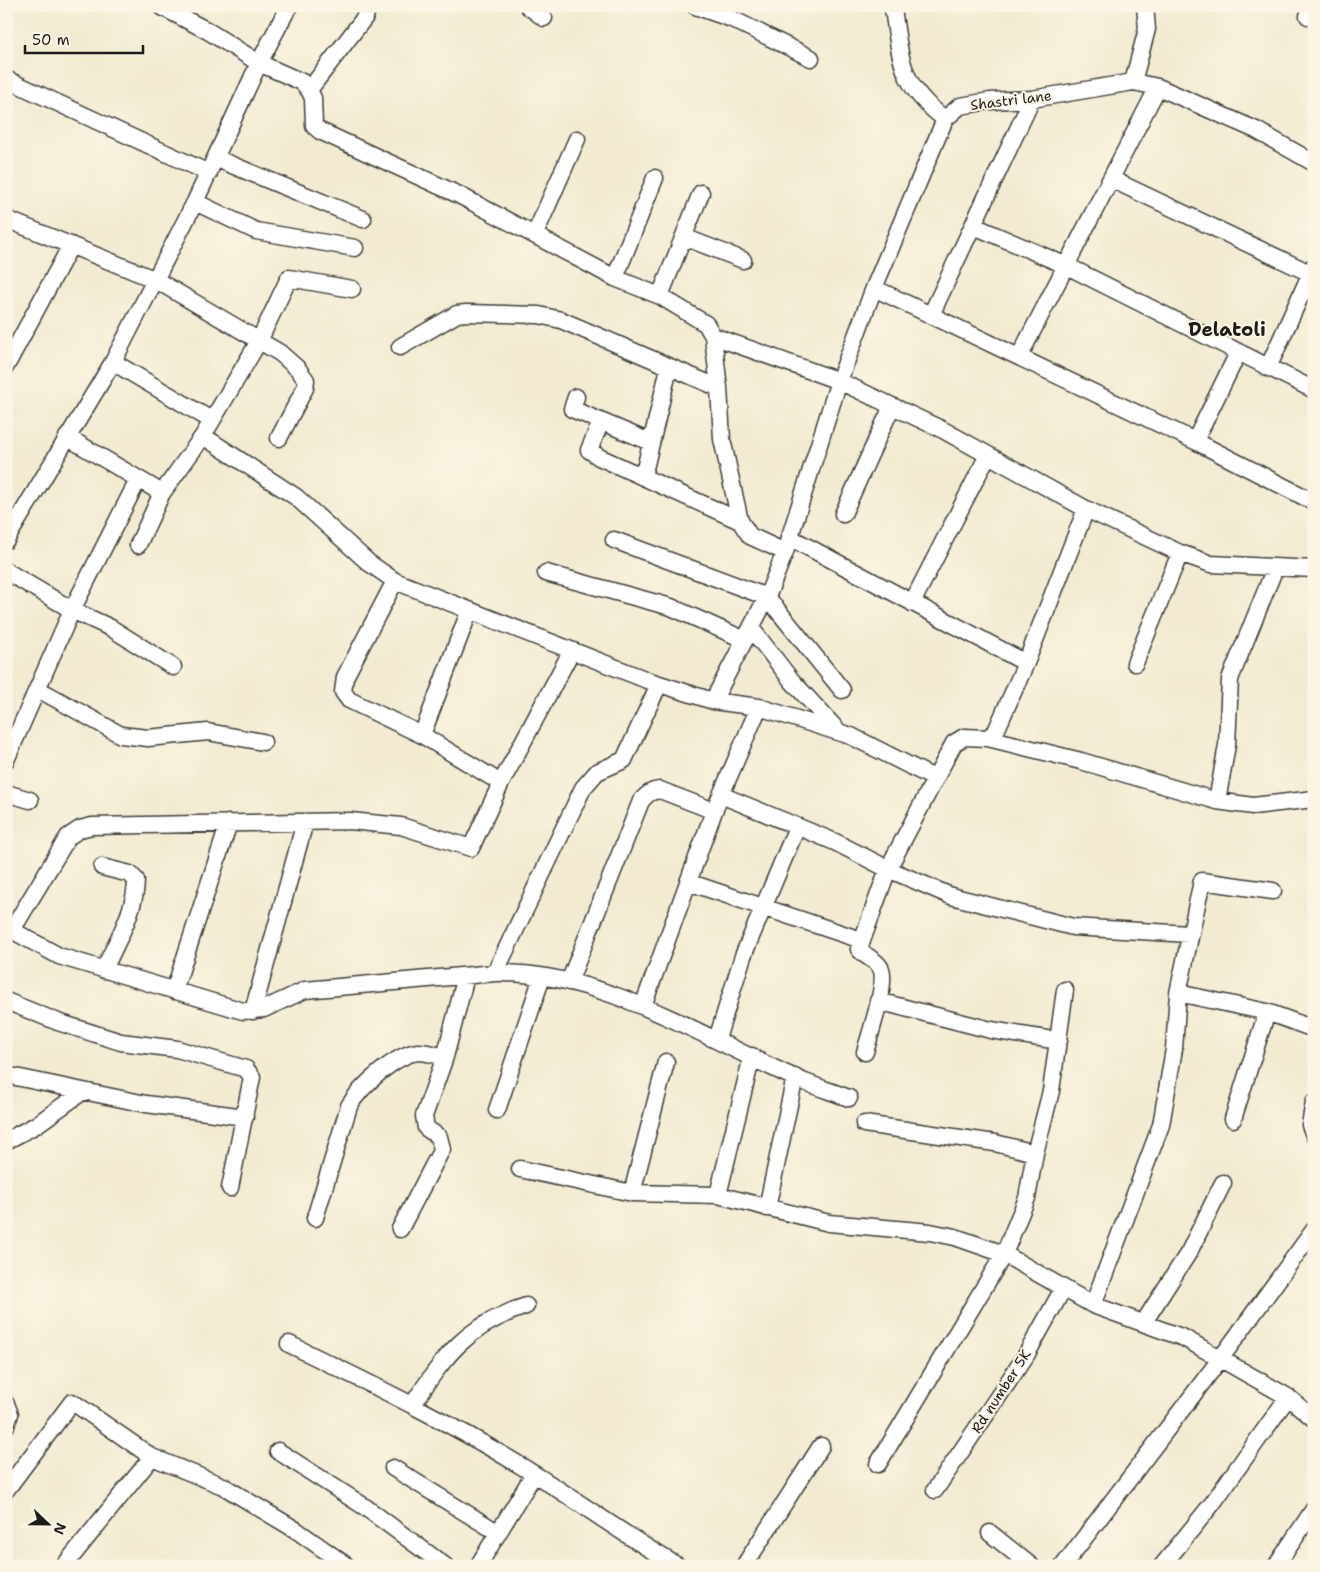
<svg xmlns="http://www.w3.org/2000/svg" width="1320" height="1572" font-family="'Shantell Sans',sans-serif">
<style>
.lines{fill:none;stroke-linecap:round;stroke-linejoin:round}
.minor-casing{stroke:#3c3b37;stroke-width:19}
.minor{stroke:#fff;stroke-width:16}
.labels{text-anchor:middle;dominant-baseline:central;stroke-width:4;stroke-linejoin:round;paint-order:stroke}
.street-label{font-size:14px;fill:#1c1c1c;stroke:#fcf5e5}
.district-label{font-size:19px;font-weight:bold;fill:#1c1c1c;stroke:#fcf5e5}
</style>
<rect width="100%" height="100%" fill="#fcf5e5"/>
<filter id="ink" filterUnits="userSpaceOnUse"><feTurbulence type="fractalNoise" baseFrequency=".02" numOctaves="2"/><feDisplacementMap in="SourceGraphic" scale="10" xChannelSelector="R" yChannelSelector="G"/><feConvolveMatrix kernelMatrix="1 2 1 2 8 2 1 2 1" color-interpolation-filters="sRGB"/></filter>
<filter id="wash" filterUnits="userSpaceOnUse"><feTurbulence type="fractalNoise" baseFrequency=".0096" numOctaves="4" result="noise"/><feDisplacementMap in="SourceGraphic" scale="20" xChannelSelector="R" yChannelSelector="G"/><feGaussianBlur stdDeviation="1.12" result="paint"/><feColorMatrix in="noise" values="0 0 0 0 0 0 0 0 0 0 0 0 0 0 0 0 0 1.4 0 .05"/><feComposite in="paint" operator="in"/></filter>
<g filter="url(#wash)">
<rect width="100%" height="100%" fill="#f2ebd1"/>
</g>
<g filter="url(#ink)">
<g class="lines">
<defs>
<path id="minor" d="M 160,6 L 208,31 L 259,63 L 302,82 L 309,90 L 313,98 L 314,126 L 320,131 L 459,195 L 615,278 L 660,296 L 706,324 L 713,336 L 719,388 L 722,439 L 740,521 L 750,536 L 785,552
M 528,6 L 544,18
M 695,6 L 732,19 L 811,58
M 893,9 C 901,60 900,86 945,119
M 1308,16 L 1311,6
M 6,79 L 209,173
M 1133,82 L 1147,29 L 1145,6
M 309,90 L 365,17 L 368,6
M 215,158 L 363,219
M 1111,179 L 1314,275
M 195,202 L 256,231 L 355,248
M 6,219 L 156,280 L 280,353 L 298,369 L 306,380 L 305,388 L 279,438
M 974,226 L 1067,266 L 1314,390
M 535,234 L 577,139
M 684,237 L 743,260
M 615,278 L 655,178
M 874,288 L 1195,441 L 1314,502
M 660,296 L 701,193
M 931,315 L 1032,99
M 713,336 L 839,381 L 943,430 L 1086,509 L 1180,553 L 1211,564 L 1314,569
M 400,347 L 457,314 L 466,313 L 539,315 L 561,320 L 719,388
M 1019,357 L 1158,87
M 113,362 L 211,420
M 6,366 L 71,245
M 1268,368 L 1314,266
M 576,397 L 572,409 L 650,442
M 601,422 L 589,450 L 599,457 L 740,521
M 203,436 L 296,497 L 369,563 L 395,581 L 647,680 L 713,701 L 759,707 L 851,736 L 934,778
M 67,437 L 162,493
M 1195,441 L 1238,353
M 643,477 L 669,368
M 843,514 L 892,406
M 789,537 L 1026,663
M 6,540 L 113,362 L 195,202 L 259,63 L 289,6
M 614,540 L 767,597 L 842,690
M 138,545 L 162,493 L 203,436 L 259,341 L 289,278 L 352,289
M 6,571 L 72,610 L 111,628 L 173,667
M 546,573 L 671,607 L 745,640
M 395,581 L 345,677 L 343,692 L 349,700 L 422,735 L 501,783
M 912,603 L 987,457
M 751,628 L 792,681 L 838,731
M 1135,663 L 1180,553
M 38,689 L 121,735 L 148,738 L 208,732 L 263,742
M 713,701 L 767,597 L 785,552 L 839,381 L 874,288 L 945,119 L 960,106 L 990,101 L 1032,99 L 1133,82 L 1158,87 L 1256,130 L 1314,163
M 422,735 L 469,612
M 988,738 L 1081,761 L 1217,801 L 1253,806 L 1314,799
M 6,760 L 72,610 L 138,480
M 6,793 L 30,800
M 721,795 L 835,842 L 888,869 L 951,896 L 1073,927 L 1189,934
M 1217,801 L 1227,745 L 1230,679 L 1275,568
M 102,867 L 130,874 L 136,880 C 136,910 116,942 104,970
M 688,882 L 861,940
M 6,927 L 59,956 L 243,1011 L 264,1009 L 305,990 L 495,973 C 601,970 707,1040 802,1081 C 817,1087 833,1092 849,1098
M 12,930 L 68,837 L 80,829 L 92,826 L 350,821 L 401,826 L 471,848 L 501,783 L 571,652
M 495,973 L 583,788 L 597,772 L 624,760 L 659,684
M 569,982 L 641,801 C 647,794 651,791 660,790 L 714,811
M 174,991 L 229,823
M 1178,993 L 1267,1012 L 1314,1029
M 6,1001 L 58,1022 L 121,1042 L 177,1049 L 246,1069 L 252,1077 L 230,1188
M 878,1001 L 991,1030 L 1059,1041
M 643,1006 L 714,811 L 759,707
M 253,1011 L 305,822
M 717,1039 L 743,956 L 797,827
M 865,1052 C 869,1037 889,979 880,967 C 875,959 865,957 859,949 L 888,869 L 954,743 L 964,737 L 988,738 L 996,731 L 1026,663 L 1086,509
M 6,1075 L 146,1104 L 245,1117
M 1314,1102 L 1310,1125 L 1314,1135
M 497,1110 L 542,977
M 1233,1119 L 1267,1012
M 864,1124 L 995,1143 L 1035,1153
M 6,1141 L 36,1125 L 82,1092
M 520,1169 L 632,1193 L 718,1195 L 829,1223 L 930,1232 L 955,1237 L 1004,1254 L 1093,1305 L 1184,1338 L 1288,1397 L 1212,1504 L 1162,1566
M 632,1193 L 666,1062
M 718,1195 L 752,1056
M 767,1208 L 795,1077
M 315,1218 L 349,1106 C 360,1087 396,1054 418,1052 C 427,1052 437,1055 445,1057
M 400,1229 L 442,1149 L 439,1137 L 426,1128 L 424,1116 L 445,1057 L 466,976
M 1093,1305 L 1161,1125 L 1174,1049 L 1178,993 L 1202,881 L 1273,891
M 1144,1322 L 1189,1252 L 1223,1183
M 289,1344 C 373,1385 456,1425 534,1474 C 583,1504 628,1538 678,1566
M 1288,1397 L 1314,1419
M 6,1404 L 10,1414 L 6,1426
M 413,1404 C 446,1354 466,1326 526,1306
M 77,1405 L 152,1457 L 223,1486 L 296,1530 L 347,1566
M 278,1451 L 365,1507 L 445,1566
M 878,1464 L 1004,1254 L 1027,1198 L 1035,1153 L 1051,1091 L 1065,990
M 393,1468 L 497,1532
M 6,1490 L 72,1402
M 935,1490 L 1025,1357 L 1063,1289
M 990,1533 L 1031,1566
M 64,1566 L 152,1457
M 478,1566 L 534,1474
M 744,1566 L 821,1446
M 1063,1566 L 1221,1358 L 1314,1230
M 1276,1566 L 1314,1509"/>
</defs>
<use href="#minor" class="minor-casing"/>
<use href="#minor" class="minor"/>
</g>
</g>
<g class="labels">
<g class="street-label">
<text transform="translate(1011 100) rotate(-7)">Shastri lane</text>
<text transform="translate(1001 1391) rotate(-57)">Rd number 5K</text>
</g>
<g class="district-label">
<text x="1227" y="329">Delatoli</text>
</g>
</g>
<rect width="1320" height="1572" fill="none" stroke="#fcf5e5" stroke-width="25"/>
<g transform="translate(48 1524) rotate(112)" stroke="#fcf5e5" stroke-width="4" paint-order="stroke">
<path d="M0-4L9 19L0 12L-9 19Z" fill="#1c1c1c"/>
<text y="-8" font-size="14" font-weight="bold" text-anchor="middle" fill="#1c1c1c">N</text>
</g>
<path d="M25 45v8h118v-8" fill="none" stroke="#1c1c1c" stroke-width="2.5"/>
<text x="32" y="45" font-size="15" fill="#1c1c1c" stroke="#fcf5e5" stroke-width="4" paint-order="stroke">50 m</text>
</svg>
